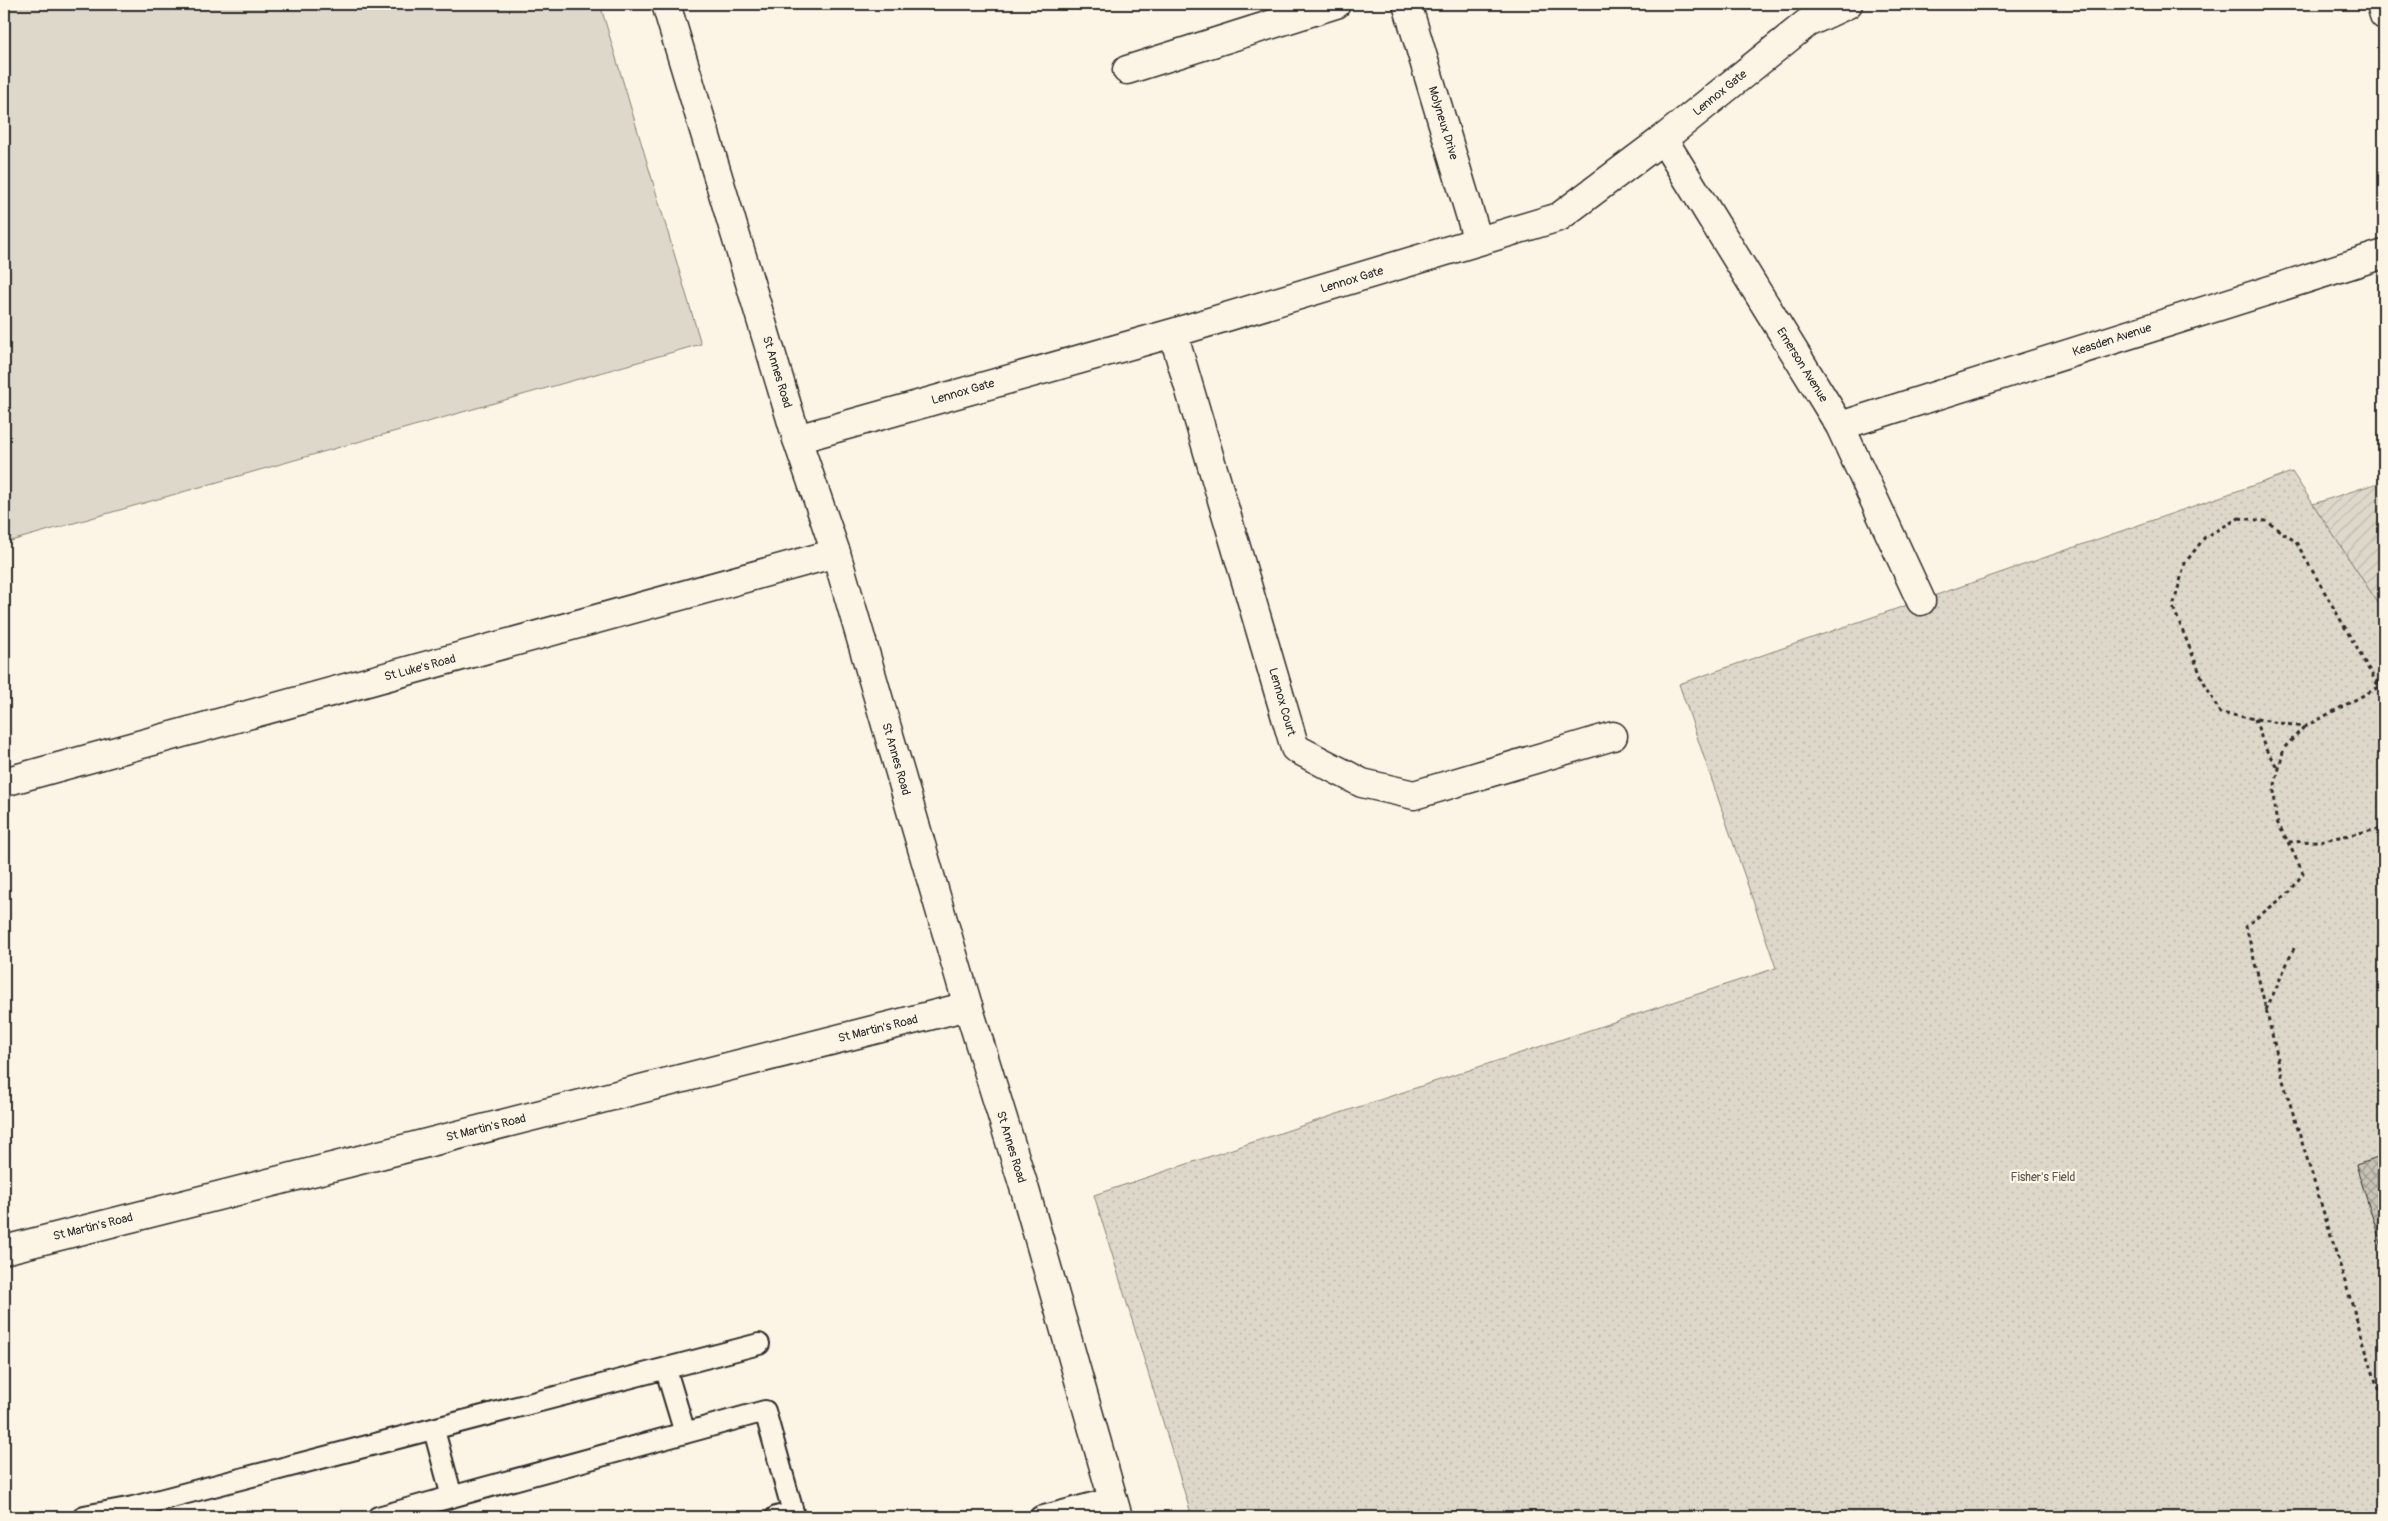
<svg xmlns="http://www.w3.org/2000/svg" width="2388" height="1521" font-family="Pangolin,sans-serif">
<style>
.grass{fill:#ded8ca;stroke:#84827a}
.park{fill:url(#park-dots);stroke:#84827a}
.garden{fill:url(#garden-furrows);stroke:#84827a}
.building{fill:url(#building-cross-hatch);stroke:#2b2b2b}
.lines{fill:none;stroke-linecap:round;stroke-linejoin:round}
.lane-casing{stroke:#2b2b2b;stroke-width:24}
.street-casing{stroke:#2b2b2b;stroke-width:31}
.secondary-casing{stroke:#2b2b2b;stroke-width:31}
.path{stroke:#2b2b2b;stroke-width:3;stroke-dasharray:4 4;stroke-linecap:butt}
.lane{stroke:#fcf5e5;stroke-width:20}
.street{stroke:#fcf5e5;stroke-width:28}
.secondary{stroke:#fcf5e5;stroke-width:28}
.labels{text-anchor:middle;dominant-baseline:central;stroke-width:4.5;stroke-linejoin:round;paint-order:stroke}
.street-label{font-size:12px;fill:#2b2b2b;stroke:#fcf5e5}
.park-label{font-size:12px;fill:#585653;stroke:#fcf5e5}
</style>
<defs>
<pattern id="park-dots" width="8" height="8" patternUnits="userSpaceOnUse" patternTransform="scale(1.25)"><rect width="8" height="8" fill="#ded8ca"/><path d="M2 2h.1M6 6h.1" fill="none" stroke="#bfbaae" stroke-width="1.8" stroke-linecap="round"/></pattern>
<pattern id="garden-furrows" width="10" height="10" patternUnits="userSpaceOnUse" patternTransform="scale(1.25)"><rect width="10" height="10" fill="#ded8ca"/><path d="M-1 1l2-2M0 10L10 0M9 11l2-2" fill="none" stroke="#bfbaae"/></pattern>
<pattern id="building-cross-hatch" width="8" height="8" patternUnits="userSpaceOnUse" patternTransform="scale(1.25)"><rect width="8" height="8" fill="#c8c3b7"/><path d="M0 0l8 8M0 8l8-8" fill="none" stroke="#a39f95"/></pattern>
</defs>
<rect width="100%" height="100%" fill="#fcf5e5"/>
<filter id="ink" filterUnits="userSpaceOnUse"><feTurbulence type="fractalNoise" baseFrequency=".02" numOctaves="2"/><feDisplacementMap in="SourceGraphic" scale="10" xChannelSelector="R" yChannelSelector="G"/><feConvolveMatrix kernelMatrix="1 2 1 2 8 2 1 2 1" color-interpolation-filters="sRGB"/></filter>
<g filter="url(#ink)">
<path class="grass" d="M 4,4 L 600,4 L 701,344 L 4,543 Z"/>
<path class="park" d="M 2292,472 L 2384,612 L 2384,1508 L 2354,1517 L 1192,1517 L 1094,1195 L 1776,968 L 1679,684 Z"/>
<path class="garden" d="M 2384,481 L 2384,612 L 2313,504 Z"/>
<path class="building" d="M 2384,1156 L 2384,1254 L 2356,1165 Z"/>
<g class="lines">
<defs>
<path id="lane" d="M 666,1370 L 685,1433
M 434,1430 L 452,1497
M 84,1516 L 133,1507
M 129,1517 L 133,1507 L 759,1344
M 378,1517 L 765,1411 L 793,1512 L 776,1517
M 1040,1517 L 1112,1498"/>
<path id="street" d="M 1407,4 L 1478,241
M 2381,4 L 2384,15
M 1127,70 L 1336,4
M 1663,139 L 1840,426 L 1921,601
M 1173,333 L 1295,748 L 1362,783 L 1414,795 L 1613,736
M 1840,426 L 2384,254
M 797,439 L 1173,333 L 1559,217 L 1663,139 L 1807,23 L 1848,4
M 4,782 L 836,553
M 4,1250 L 968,1006"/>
<path id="secondary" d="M 666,4 L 797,439 L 836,553 L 968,1006 L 1025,1190 L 1118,1517"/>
</defs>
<use href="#lane" class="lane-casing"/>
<use href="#street" class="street-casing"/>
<use href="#secondary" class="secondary-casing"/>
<path class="path" d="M 2239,518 L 2266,521 L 2296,542 L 2379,687 L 2304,727 L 2220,713 L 2202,678 L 2173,607 L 2185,563 L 2205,537 Z
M 2376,680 L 2384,689
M 2255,719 L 2265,748 L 2279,770
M 2304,727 L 2284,748 L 2274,789 L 2276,820 L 2288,842 L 2319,841 L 2384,828
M 2288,842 L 2303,873 L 2290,892 L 2246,926 L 2284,1084 L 2384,1408
M 2266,1010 L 2295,946"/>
<use href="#lane" class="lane"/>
<use href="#street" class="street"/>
<use href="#secondary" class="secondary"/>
</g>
</g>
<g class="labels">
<g class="street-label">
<text transform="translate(1720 93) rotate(-39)">Lennox Gate</text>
<text transform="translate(1443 123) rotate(73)">Molyneux Drive</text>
<text transform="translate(1352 280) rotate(-17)">Lennox Gate</text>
<text transform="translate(2112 340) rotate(-18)">Keasden Avenue</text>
<text transform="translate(1802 365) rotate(58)">Emerson Avenue</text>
<text transform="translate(777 372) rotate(73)">St Annes Road</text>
<text transform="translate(963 392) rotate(-16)">Lennox Gate</text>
<text transform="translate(420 668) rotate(-15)">St Luke's Road</text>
<text transform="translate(1282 702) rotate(74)">Lennox Court</text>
<text transform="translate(896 759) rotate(74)">St Annes Road</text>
<text transform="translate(878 1029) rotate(-14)">St Martin's Road</text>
<text transform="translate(486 1128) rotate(-14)">St Martin's Road</text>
<text transform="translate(1011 1147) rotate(73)">St Annes Road</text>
<text transform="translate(93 1227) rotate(-14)">St Martin's Road</text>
</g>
<g class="park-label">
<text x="2043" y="1177">Fisher's Field</text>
</g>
</g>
<rect width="2388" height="1521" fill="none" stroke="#fcf5e5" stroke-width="20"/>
<rect x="10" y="10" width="2368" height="1501" fill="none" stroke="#2b2b2b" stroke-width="2" filter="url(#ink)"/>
</svg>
